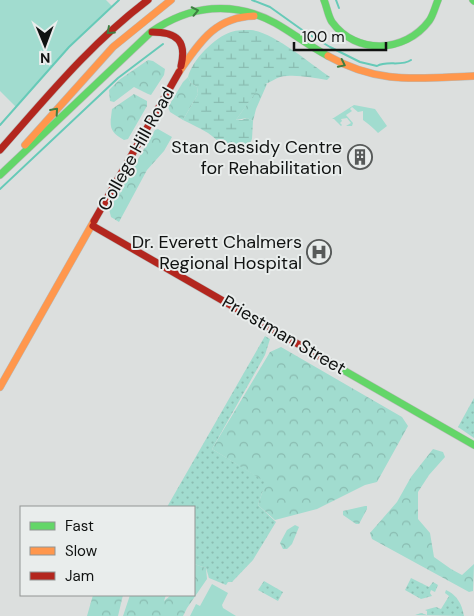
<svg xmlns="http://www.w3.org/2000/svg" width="474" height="616" font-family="'DM Sans',sans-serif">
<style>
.grass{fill:url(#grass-dots)}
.forest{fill:url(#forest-crowns)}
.wetland{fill:url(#wetland-marsh)}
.green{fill:#a1dccf}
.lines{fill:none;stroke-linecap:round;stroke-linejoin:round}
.stream{stroke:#66cab8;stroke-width:2}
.fast-casing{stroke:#b8bab9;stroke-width:8}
.slow-casing{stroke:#b8bab9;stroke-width:8}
.jam-casing{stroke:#b8bab9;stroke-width:8}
.fast{stroke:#63d668;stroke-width:7}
.slow{stroke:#ff974d;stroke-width:7}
.jam{stroke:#b3261e;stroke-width:7}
.oneway{stroke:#3e7e41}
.labels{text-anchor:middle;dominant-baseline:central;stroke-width:4;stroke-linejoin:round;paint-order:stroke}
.poi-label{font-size:18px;fill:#101211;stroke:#e9edec;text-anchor:end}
.street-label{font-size:18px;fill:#101211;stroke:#e9edec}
</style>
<defs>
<pattern id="grass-dots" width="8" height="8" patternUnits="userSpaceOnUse" patternTransform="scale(1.25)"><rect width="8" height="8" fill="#a1dccf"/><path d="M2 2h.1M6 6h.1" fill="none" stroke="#8abcb1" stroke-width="1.8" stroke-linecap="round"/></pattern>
<pattern id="forest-crowns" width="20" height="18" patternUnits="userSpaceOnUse" patternTransform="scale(1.25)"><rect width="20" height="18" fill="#a1dccf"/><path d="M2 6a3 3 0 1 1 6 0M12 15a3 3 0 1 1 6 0" fill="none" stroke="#8abcb1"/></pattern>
<pattern id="wetland-marsh" width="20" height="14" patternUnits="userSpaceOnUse" patternTransform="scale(1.25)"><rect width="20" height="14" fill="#a1dccf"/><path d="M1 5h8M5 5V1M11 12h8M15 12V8" fill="none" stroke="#8abcb1"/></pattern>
</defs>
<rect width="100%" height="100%" fill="#dcdfde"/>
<path class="grass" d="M 265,336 L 270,339 L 265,355 L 212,449 L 268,483 L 262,493 L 258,505 L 276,522 L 253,560 L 232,582 L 228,582 L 226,585 L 209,578 L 206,568 L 194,564 L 194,507 L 167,507 Z
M 474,398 L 474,438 L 458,427 Z
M 411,578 L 429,587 L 433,582 L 438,585 L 435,592 L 431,590 L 430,593 L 432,596 L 421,599 L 405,590 Z
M 264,581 L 283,592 L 278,601 L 258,590 Z
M 446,590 C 457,595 462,604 464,616 L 415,615 L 421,613 L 427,615 L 427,611 L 425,610 L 436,607 L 441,609 L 449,596 L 445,593 Z"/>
<path class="forest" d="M 148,60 L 153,61 L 165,69 L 164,75 L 151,95 L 148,94 L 134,87 L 114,102 L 110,101 L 109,90 L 119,80 Z
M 188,77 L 191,83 L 197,87 L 198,94 L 183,120 L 170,112 L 168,107 L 183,82 Z
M 261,84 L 267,84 L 256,109 L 253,121 L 247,118 L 236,120 Z
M 134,94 L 147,101 L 147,106 L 128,139 L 124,140 C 108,131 110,126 112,109 Z
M 158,129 L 172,137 L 164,151 L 147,170 L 119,222 L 111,217 L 109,209 L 155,130 Z
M 281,347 L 402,417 L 408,426 L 377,482 L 365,485 L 317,509 L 275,520 L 258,505 L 262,493 L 267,483 L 212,449 L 270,352 Z
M 433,449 L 443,452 L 445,457 L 429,475 L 418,492 L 418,519 L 430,533 L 434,557 L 451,569 L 462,575 L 474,564 L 473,591 L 469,592 L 372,539 L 370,533 L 397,502 L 411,477 Z
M 365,506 L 367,506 L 367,509 L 359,524 L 356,524 L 343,515 L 343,511 Z
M 295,525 L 299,527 L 292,544 L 287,549 L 283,549 L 280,543 L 287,530 Z
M 194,564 L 206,568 L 207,579 L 187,608 L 183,616 L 123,616 L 130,595 L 166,595 L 164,601 L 171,595 L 194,595 Z
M 93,595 L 123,595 L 118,616 L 87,616 Z"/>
<path class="wetland" d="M 251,30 C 273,32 311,64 330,77 L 327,80 C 314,78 300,75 287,76 C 276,76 270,84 261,85 L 236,120 L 242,120 L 247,118 L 253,121 L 252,139 L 246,151 C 232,156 218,140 208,133 C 200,128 191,124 183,120 L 198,94 L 197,87 L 191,83 L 188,77 C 192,60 215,37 231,32 C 237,30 244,30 251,30 Z"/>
<path class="green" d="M 0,0 L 106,0 L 112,6 L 69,47 L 16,107 L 0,91 Z
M 354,105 L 375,109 L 387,126 L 378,133 C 374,129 369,124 363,120 L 363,111 L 358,112 L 352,107 L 350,109 L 352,111 L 346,115 L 353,123 L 352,126 L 346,126 L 351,123 L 347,118 L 341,119 L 342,121 L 340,123 L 342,125 L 341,126 L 334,119 L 332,119 Z
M 212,584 L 228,593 L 222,605 L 223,608 L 236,616 L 190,616 L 196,604 L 200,606 Z"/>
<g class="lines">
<path class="stream" d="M 252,0 L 270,7 L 305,32 L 330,47 L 360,62 L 377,66 C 387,60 401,67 411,60
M 336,0 L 339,8
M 0,125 L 69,47 L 119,0
M 0,189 L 118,78 L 163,44"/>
<defs>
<path id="fast" d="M 324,0 C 327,7 328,16 332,22 C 356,55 405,53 429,21 C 433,16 435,7 438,0
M 473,0 L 474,1
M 0,175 L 151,32 C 190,5 233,0 275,23 C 293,33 309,46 328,56
M 331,363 L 474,445"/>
<path id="slow" d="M 328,56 C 379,85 418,78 474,76
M 179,72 C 200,42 215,17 254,16
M 25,145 L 113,47 L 171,0
M 0,387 L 94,221"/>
<path id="jam" d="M 152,32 C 177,32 187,41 181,66
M 0,150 C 47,97 91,43 148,0
M 94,221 L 179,72
M 93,226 L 331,363"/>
</defs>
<use href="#fast" class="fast-casing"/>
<use href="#slow" class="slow-casing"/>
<use href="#jam" class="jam-casing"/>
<use href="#fast" class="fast"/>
<use href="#slow" class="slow"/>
<use href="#jam" class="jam"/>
</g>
<defs><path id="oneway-chevron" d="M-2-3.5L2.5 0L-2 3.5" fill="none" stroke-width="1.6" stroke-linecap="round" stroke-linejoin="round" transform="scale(1.25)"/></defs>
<g class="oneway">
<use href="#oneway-chevron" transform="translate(195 11) rotate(-12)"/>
<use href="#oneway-chevron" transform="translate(110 31) rotate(138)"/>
<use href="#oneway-chevron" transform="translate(342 64) rotate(26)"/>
<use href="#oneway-chevron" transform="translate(55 111) rotate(-49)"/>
</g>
<defs>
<symbol id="building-ring" viewBox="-11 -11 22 22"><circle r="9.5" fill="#e9edec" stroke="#575a59" stroke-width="1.5"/><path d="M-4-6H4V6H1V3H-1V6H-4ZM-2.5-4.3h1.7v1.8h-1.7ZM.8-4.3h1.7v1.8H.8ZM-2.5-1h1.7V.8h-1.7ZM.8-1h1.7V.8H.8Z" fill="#575a59"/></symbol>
<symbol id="hospital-ring" viewBox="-11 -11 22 22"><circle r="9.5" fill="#e9edec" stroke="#575a59" stroke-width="1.5"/><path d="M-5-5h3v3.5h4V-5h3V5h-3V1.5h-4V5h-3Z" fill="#575a59"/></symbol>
</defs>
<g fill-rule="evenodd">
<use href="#building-ring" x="346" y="143" width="28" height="28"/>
<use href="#hospital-ring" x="305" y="238" width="28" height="28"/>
</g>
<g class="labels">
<g class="poi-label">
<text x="342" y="147">Stan Cassidy Centre<tspan x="342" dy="21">for Rehabilitation</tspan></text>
<text x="302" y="242">Dr. Everett Chalmers<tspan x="302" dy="21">Regional Hospital</tspan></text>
</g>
<g class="street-label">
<text transform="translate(136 149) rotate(-61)">College Hill Road</text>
<text transform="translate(284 335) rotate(30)">Priestman Street</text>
</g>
</g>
<rect x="20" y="506" width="175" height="90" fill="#e9edec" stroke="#929594"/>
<rect x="30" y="522" width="25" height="8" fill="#63d668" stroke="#929594"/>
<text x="65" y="531" font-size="15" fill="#101211">Fast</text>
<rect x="30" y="547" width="25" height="8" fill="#ff974d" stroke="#929594"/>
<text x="65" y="556" font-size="15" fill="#101211">Slow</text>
<rect x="30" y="572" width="25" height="8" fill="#b3261e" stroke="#929594"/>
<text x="65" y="581" font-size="15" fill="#101211">Jam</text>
<g transform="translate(45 45) rotate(179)" stroke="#e9edec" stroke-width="4" paint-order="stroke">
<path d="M0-4L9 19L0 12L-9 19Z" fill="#101211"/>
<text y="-8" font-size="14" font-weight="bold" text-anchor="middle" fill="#101211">N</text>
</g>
<path d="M294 42v8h92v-8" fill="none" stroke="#101211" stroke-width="2.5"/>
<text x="302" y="42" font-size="15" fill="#101211" stroke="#e9edec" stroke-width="4" paint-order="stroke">100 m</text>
</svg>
